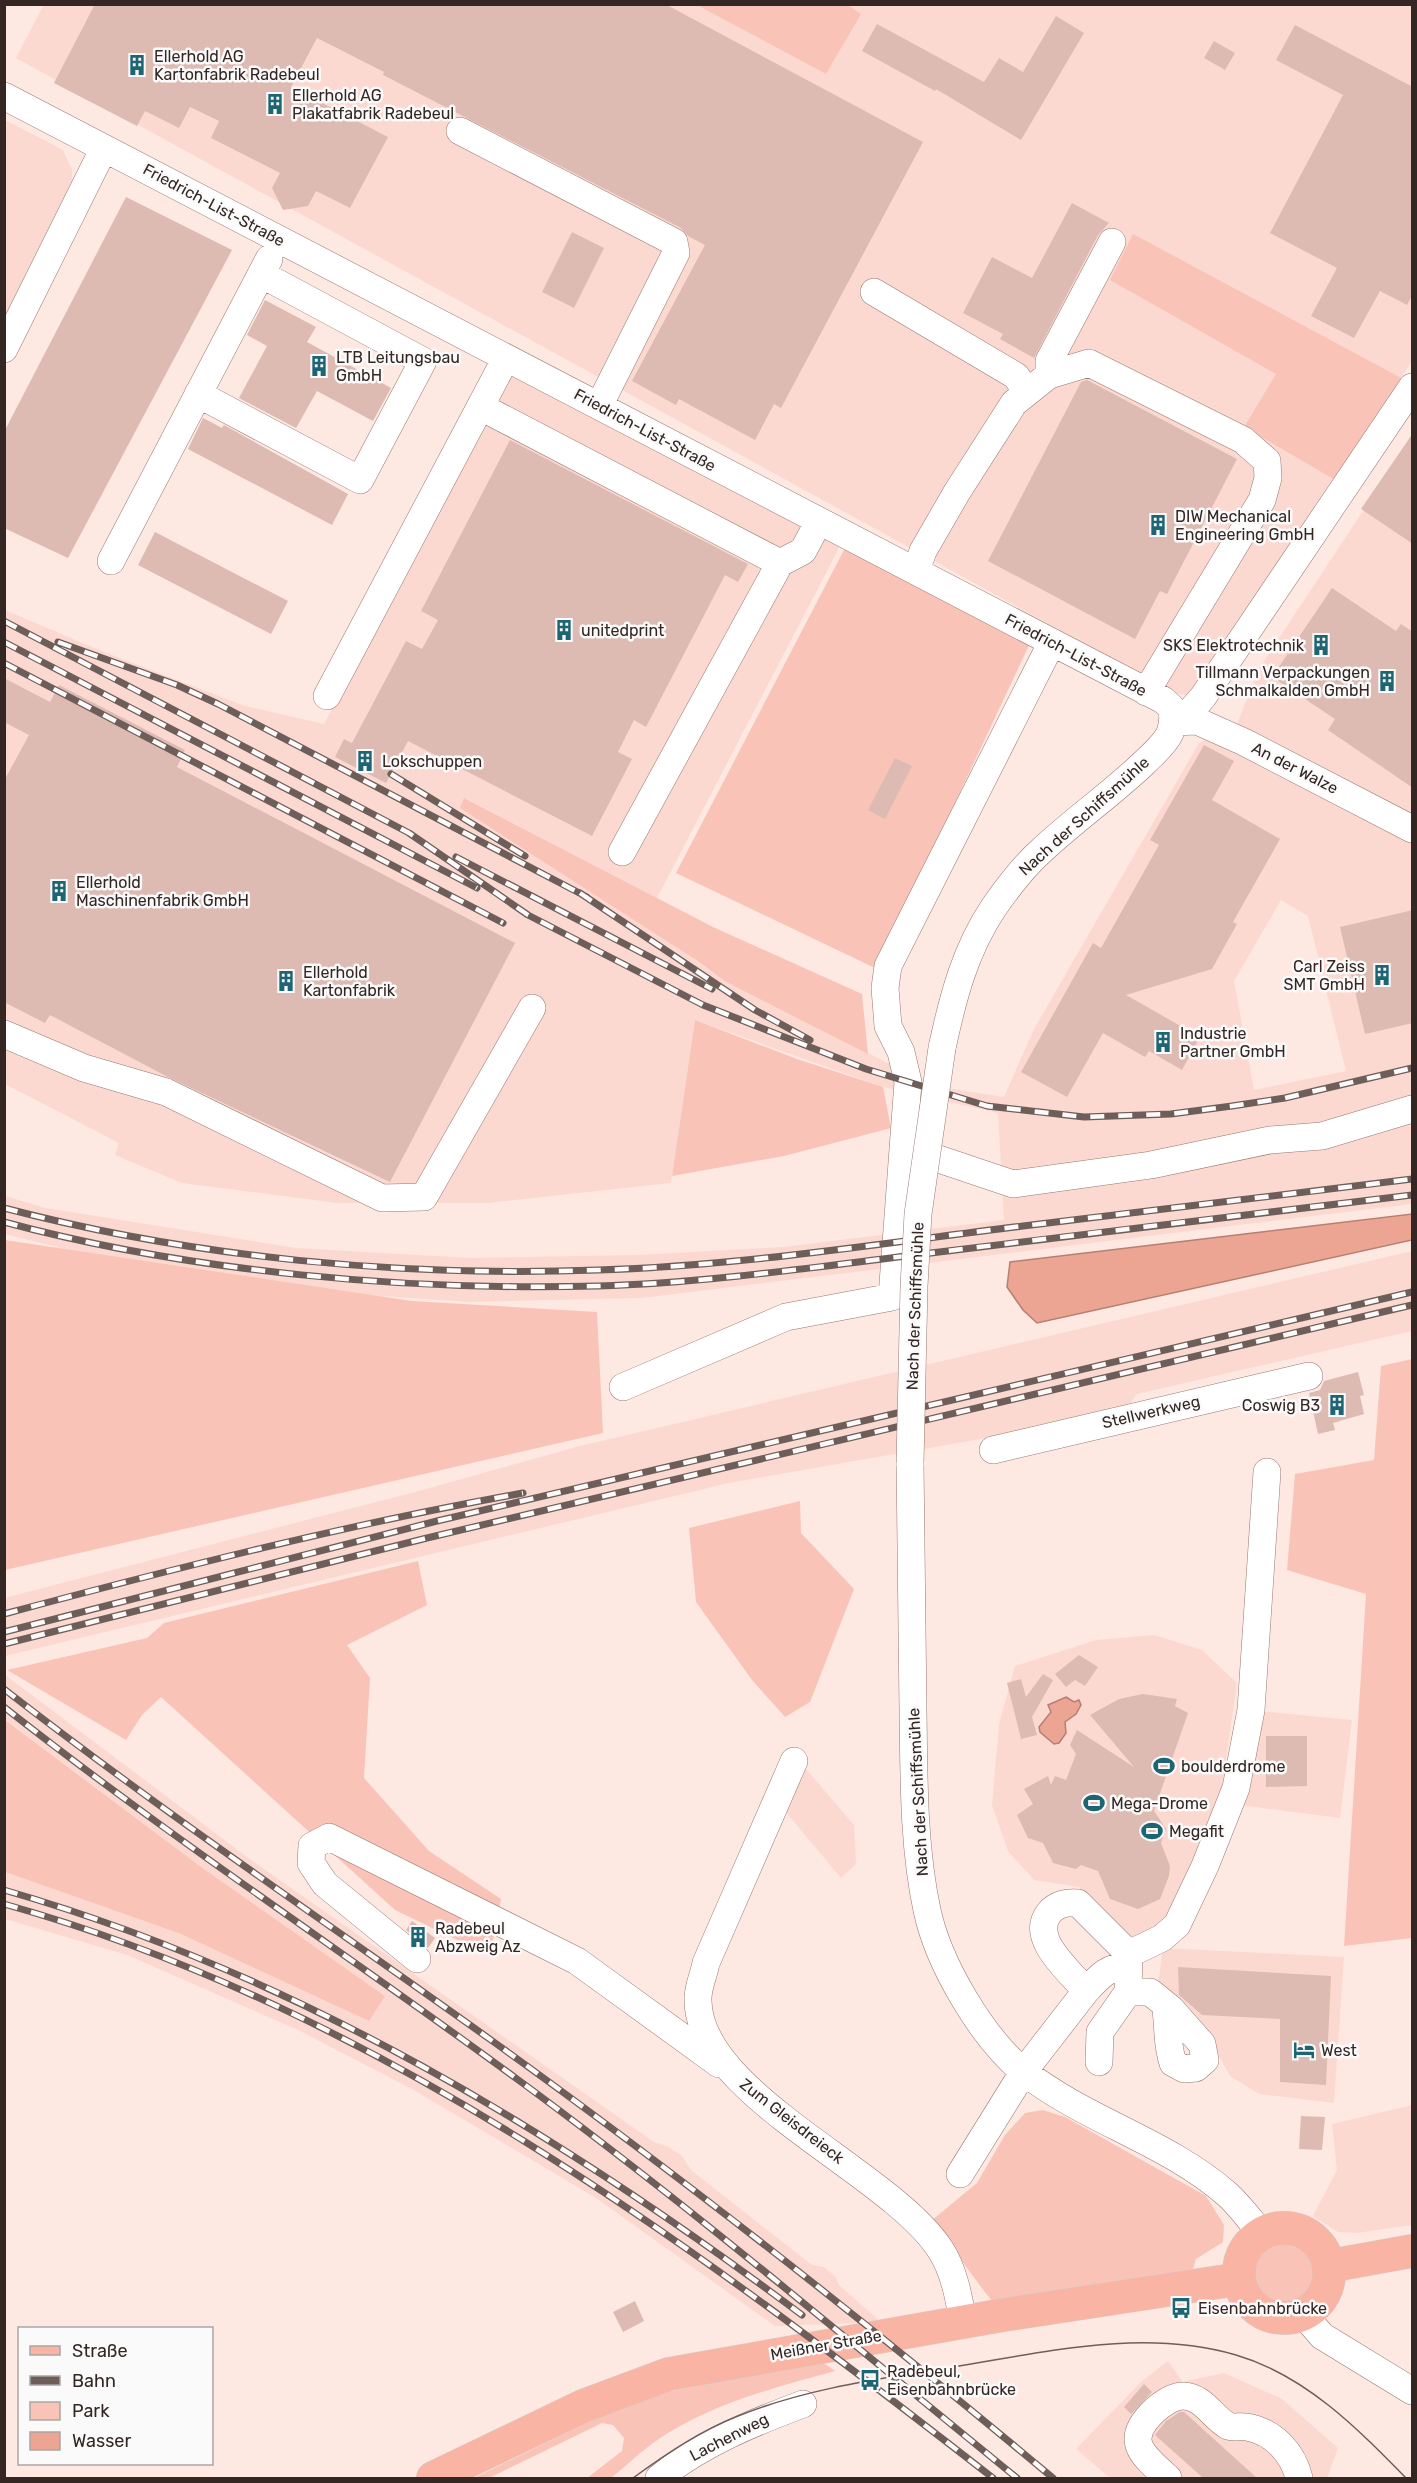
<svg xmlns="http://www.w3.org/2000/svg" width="1417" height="2483" font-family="Rubik,sans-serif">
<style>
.built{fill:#fcd9d0;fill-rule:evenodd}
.green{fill:#f9c4b7}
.water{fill:#eda593;stroke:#b67f71;stroke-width:1.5}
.building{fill:#ddbbb2}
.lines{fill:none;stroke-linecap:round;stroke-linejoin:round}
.minor-casing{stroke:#97786f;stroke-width:28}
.major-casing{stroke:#d2cfcf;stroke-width:34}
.minor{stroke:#fff;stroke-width:27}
.major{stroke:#fab4a3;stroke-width:33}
.tram{stroke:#6e5e5a;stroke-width:1.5}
.rail-casing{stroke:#6e5e5a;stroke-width:7}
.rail{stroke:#fafafa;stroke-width:4.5;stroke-dasharray:14;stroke-linecap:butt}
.minor-bridge-casing{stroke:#97786f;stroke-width:28;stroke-linecap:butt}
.minor-bridge{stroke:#fff;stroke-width:27}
.labels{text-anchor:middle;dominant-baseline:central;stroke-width:5;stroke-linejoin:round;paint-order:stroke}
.poi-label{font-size:16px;fill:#342723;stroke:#fafafa;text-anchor:start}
.street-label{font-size:16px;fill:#342723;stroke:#fafafa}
</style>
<rect width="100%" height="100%" fill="#fee8e2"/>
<path class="built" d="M 44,4 L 1412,5 L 1412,361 L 1246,609 L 1198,697 L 1175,693 L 16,58 Z
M 5,120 L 63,150 L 72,170 L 72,190 L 5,320 Z
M 512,375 L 840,546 L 657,898 L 465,798 L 726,982 L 934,1086 L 1004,1097 L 1034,1029 L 1199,743 L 1211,738 L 1412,842 L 1412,1204 L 642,1298 L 470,1302 L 293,1290 L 117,1262 L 5,1234 L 5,1196 L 46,1208 L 296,1248 L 470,1258 L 637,1255 L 783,1247 L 1004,1220 L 998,1113 L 883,1087 L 695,1020 L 671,1183 L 488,1203 L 337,1203 L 182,1183 L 115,1155 L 119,1143 L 5,1084 L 5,610 L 99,650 L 245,706 L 324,724 ZM 1281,900 L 1308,916 L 1346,1071 L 1254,1090 L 1234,981 Z
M 1412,437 L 1412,823 L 1236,726 L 1260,667 Z
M 1412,1251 L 1412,1331 L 1137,1394 L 1123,1414 L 729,1483 L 5,1656 L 4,1598 L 415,1492 L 580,1446 Z
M 1154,1635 L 1202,1650 L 1237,1683 L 1222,1787 L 1196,1860 L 1165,1921 L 1129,1942 L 1105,1920 L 1079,1887 L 1034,1880 L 1008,1851 L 992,1805 L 999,1724 L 1015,1666 L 1096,1640 Z
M 4,1674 L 247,1857 L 654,2142 L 667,2146 L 682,2156 L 691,2170 L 812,2265 L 824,2267 L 836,2277 L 839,2285 L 881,2322 L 775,2326 L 596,2198 L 412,2089 L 298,2030 L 127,1955 L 5,1919 L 5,1872 L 181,1934 L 385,1996 L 204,1869 L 5,1719 Z
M 1259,1711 L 1352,1720 L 1340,1818 L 1239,1805 Z
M 800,1762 L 854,1825 L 856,1864 L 841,1878 L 785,1811 Z
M 1163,1948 L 1344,1957 L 1334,2103 L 1259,2094 L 1230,2076 L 1207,2035 L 1158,1984 Z
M 1412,2105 L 1412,2225 L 1357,2233 L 1338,2232 L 1313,2216 L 1337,2170 L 1332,2124 Z
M 1168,2361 L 1183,2382 L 1224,2373 L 1282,2399 L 1338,2448 L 1327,2478 L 1110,2478 L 1076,2449 L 1142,2381 Z"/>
<path class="green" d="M 697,5 L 848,5 L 861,14 L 826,74 Z
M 1133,234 L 1405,380 L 1337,481 L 1244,427 L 1276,374 L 1110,280 Z
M 845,548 L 1031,641 L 877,969 L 676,873 Z
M 464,798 L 713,927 L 862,994 L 868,1054 L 726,982 L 696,960 L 460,808 Z
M 695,1020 L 797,1059 L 883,1087 L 891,1128 L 784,1156 L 672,1176 Z
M 5,1240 L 412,1301 L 597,1312 L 603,1433 L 5,1570 Z
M 1412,1359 L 1412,1938 L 1344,1946 L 1366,1594 L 1287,1570 L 1295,1474 L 1374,1460 L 1381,1366 Z
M 800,1501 L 801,1533 L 854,1589 L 810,1702 L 785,1717 L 752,1680 L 696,1602 L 689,1528 Z
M 418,1561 L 427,1605 L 347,1645 L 370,1678 L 364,1778 L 429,1851 L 501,1899 L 490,1956 L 395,1910 L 161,1697 L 142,1715 L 126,1740 L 7,1670 L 147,1638 L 164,1623 Z
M 4,1719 L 204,1869 L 385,1996 L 369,2021 L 181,1934 L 5,1872 Z
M 1043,2110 L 1065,2117 L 1206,2196 L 1224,2225 L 1223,2242 L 1196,2259 L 1193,2269 L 996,2306 C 973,2278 954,2248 931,2221 L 977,2183 L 1005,2135 L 1025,2113 Z
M1253 2271a32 32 0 1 1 64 0a32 32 0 1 1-64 0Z
M 821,2361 L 835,2371 C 773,2388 706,2405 653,2443 C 638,2454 625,2467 611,2478 L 587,2478 L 622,2451 L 624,2438 L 613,2425 L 602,2423 L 489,2478 L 474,2478 L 594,2419 L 667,2392 Z"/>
<path class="water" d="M 1412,1214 L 1412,1240 L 1037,1323 L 1023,1310 L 1007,1287 L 1010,1262 Z
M 1066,1697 L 1074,1702 L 1079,1700 L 1081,1705 L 1076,1714 L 1065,1722 L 1066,1733 L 1059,1743 L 1054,1744 L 1040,1732 L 1039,1727 L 1051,1712 L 1048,1705 Z"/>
<path class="building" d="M 95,4 L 665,4 L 923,142 L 781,408 L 774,404 L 755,440 L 679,399 L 676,405 L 632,381 L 705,245 L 688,236 L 681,228 L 383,75 L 384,72 L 317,38 L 291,87 L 388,137 L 350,208 L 316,191 L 308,206 L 283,210 L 272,188 L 280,173 L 211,138 L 219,121 L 190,107 L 179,128 L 145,111 L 137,126 L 54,83 Z
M 1056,16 L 1084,33 L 1021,140 L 936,89 L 935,91 L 862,51 L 877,24 L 984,82 L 999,58 L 1023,72 Z
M 1295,25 L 1413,87 L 1413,294 L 1407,305 L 1380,291 L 1354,338 L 1311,316 L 1337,268 L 1270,233 L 1343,95 L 1276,60 Z
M 1214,41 L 1235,53 L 1225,70 L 1204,58 Z
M 126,197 L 232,250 L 68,558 L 4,528 L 4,432 Z
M 1072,203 L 1109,223 L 1098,235 L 1034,358 L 1000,339 L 1003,334 L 963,313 L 992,257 L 1032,278 Z
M 572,232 L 604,248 L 574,308 L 542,292 Z
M 265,300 L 316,327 L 307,342 L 391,388 L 373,421 L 317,391 L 296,428 L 239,398 L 267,346 L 247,335 Z
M 1087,380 L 1237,459 L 1167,594 L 1160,591 L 1135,639 L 988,561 L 1081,382 Z
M 203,418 L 222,428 L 224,425 L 348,494 L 332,525 L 188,449 Z
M 1413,433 L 1413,544 L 1361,509 Z
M 510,440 L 748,564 L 738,582 L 725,575 L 646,727 L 634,720 L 618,752 L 632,759 L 592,836 L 408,741 L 386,783 L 335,757 L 344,739 L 352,743 L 406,641 L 422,649 L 438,620 L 421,611 Z
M 155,532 L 288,601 L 271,634 L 138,565 Z
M 1332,588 L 1396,631 L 1401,624 L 1413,632 L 1413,788 L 1328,730 L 1335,719 L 1272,677 Z
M 4,678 L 50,702 L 59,685 L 185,750 L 177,767 L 515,943 L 390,1182 L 166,1076 L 50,1015 L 45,1023 L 4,1002 L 4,781 L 29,735 L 4,722 Z
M 1204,745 L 1234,761 L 1212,800 L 1280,839 L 1233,922 L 1237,924 L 1212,969 L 1126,995 L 1200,1037 L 1182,1070 L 1149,1051 L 1145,1057 L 1103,1033 L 1067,1097 L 1021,1072 L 1093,943 L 1101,948 L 1159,845 L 1150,840 Z
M 895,758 L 912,766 L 885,819 L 868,810 Z
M 1413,910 L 1413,1023 L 1365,1034 L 1340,927 Z
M 1358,1372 L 1364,1395 L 1360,1396 L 1364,1414 L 1333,1423 L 1335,1430 L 1318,1434 L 1309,1393 L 1320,1390 L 1324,1381 Z
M 1079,1655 L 1098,1667 L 1085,1686 L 1075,1680 L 1066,1687 L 1055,1674 Z
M 1043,1674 L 1053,1680 L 1032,1717 L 1037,1735 L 1021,1739 L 1007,1683 L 1021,1679 L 1026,1697 Z
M 1143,1694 L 1177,1699 L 1175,1706 L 1188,1713 L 1154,1811 L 1166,1829 L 1161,1843 L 1170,1866 L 1169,1876 L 1160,1899 L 1138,1909 L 1110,1899 L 1098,1871 L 1081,1865 L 1076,1869 L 1053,1863 L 1043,1843 L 1028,1838 L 1017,1815 L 1033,1804 L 1024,1789 L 1048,1776 L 1051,1785 L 1055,1776 L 1066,1780 L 1076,1754 L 1070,1745 L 1077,1730 L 1134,1767 L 1090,1715 L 1119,1699 Z
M 1266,1736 L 1307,1736 L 1307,1786 L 1266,1787 Z
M 412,1921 L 435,1938 L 428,1948 L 406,1930 Z
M 1178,1967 L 1331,1976 L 1326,2085 L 1280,2082 L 1280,2019 L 1202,2015 L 1179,1995 Z
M 1301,2116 L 1325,2117 L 1322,2150 L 1299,2149 Z
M 635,2301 L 644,2321 L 623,2332 L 613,2312 Z
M 1144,2384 L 1152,2392 L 1131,2414 L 1124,2407 Z
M 1180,2412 L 1184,2412 L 1257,2478 L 1203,2478 L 1155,2435 L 1166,2421 Z"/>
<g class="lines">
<defs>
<path id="minor" d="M 4,96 L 1163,700 L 1171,707 C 1174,716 1173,724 1170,733 C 1165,744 1154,753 1146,761 C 1113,793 1075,819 1041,851 C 1023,867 1008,887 994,907 C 965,950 953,997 942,1048
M 460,131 L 674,242 L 676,253 L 599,406
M 874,292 L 1016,376 L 1027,392
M 4,349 L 104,148
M 1049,375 L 1049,361 L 1112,242
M 198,394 L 360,480 L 423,361 L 261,274
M 481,407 L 780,563 L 803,551 L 819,521
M 111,561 L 269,259
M 916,571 L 923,551 L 957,492 L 1014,403 L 1049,375 L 1089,363 L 1243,440 L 1267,461 L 1268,478 L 1262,500 L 1146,692
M 327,696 L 506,358
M 1173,722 L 1187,715 L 1203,697 L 1412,387
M 1173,722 L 1197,721 L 1244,742 L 1412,829
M 622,852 L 780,563
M 4,1034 L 84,1068 L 166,1092 L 382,1198 L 424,1197 L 532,1008
M 906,1148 L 1013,1184 L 1151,1165 L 1270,1140 L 1322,1136 L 1412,1109
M 623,1387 L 786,1317 L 892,1297 L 908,1082 L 901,1052 L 888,1026 L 885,988 L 888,966 L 1052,642
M 993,1450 L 1309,1376
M 910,1463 C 911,1545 912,1628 913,1710 C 914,1776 913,1845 927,1910 C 938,1963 982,2038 1024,2072 C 1087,2121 1168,2142 1228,2195 C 1240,2206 1251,2221 1261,2233
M 794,1761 L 706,1963 C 704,1974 698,1987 698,1998 C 695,2093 889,2171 940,2249 C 954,2270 959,2298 963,2322
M 417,1959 L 325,1884 L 311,1863 L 312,1846 L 329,1837 L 577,1961 L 719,2064
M 1086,1991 C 1099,1977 1108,1966 1128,1966
M 1128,1992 L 1150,1992 L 1171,2009 L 1202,2044 L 1205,2060 L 1196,2068 L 1184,2069 L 1173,2063 C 1166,2043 1169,2024 1165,2004
M 1099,2062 L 1100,2032 L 1128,1992 L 1129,1954 L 1162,1938 L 1177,1925 L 1205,1866 L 1236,1788 L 1251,1710 L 1267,1472
M 960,2174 L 1024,2071 L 1086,1991 C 1070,1971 1029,1939 1049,1913 C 1056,1904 1068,1902 1078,1903 L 1129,1954
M 1303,2314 L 1322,2336 L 1412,2391
M 659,2478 C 701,2444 752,2423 803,2404
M 1168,2478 C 1141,2454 1123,2440 1155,2410 C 1162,2404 1173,2396 1183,2396 C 1203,2396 1213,2418 1228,2426 C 1233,2428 1241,2426 1247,2427 C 1274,2432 1293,2453 1299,2478"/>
<path id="major" d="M1239 2273a45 45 0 1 1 90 0a45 45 0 1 1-90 0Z
M 1329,2266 L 1412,2251
M 433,2478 L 583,2406 L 669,2374 L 1003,2315 L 1239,2279"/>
</defs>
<use href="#minor" class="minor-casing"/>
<use href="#major" class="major-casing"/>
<use href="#minor" class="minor"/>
<use href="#major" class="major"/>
<path class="tram" d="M 633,2478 C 666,2454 700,2431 738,2416 C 808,2388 879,2379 953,2367 C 1046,2352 1143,2328 1236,2355 C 1305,2375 1357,2428 1406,2478"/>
<defs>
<path id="rail" d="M 4,621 L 409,833 L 528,915 L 703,1005 L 866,1069 L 987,1106 L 1084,1117 L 1171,1114 L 1232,1106 L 1285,1098 L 1412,1068
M 4,642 L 477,888
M 58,642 L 177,685 L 218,704 L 587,897
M 4,663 L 503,923
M 391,774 L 525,856
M 456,857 L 712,989
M 580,893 L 755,1010 L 810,1040
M 4,1208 C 195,1258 402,1277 598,1270 C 740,1266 882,1243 1023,1226 C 1153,1210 1283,1195 1412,1179
M 4,1222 C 190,1272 406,1291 598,1286 C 709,1283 821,1266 931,1253 C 1092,1233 1252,1214 1412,1195
M 4,1614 C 176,1568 349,1524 523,1493
M 4,1632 L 437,1521 L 1412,1292
M 4,1644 L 427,1538 L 1412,1305
M 4,1689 C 162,1812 329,1924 491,2040 C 685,2179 871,2326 1053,2478
M 4,1707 C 170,1838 347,1954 517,2079 C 689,2205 852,2344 1017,2478
M 4,1890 C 297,1974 560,2134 802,2315
M 4,1904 C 379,2009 691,2243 993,2478"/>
</defs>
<use href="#rail" class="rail-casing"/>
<use href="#rail" class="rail"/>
<defs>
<path id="minor-bridge" d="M 910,1463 L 914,1286 L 918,1214 L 942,1048"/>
</defs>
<use href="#minor-bridge" class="minor-bridge-casing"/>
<use href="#minor-bridge" class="minor-bridge"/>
</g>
<defs>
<symbol id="building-bare" viewBox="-9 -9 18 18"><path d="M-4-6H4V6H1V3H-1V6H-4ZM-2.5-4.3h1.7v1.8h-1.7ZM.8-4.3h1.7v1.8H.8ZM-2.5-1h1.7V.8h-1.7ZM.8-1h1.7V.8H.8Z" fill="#1e6574" stroke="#fafafa" stroke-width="2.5" paint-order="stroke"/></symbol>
<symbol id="stadium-bare" viewBox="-9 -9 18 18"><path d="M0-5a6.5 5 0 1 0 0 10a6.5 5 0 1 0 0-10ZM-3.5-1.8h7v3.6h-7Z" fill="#1e6574" stroke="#fafafa" stroke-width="2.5" paint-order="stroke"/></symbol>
<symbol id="hotel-bare" viewBox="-9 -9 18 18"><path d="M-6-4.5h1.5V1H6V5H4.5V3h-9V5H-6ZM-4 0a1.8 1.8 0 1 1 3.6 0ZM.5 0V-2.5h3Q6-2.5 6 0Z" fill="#1e6574" stroke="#fafafa" stroke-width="2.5" paint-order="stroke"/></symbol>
<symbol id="bus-bare" viewBox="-9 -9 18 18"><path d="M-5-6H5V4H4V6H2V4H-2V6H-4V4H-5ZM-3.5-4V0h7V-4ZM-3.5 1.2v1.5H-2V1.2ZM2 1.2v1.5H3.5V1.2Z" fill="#1e6574" stroke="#fafafa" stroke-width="2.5" paint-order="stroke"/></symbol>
</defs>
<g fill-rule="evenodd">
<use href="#building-bare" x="122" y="50" width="30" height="30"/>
<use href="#building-bare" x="260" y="89" width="30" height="30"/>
<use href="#building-bare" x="304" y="351" width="30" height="30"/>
<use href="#building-bare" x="1143" y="510" width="30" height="30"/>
<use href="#building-bare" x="549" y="615" width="30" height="30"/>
<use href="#building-bare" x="1306" y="630" width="30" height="30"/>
<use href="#building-bare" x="1372" y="666" width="30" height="30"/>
<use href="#building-bare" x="350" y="746" width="30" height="30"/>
<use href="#building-bare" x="44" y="876" width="30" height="30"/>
<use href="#building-bare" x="1367" y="960" width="30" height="30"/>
<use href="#building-bare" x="271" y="966" width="30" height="30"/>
<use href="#building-bare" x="1148" y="1027" width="30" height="30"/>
<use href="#building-bare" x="1322" y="1390" width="30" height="30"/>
<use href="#stadium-bare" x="1149" y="1751" width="30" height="30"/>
<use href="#stadium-bare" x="1079" y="1788" width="30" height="30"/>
<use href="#stadium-bare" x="1137" y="1816" width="30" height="30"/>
<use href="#building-bare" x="403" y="1922" width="30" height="30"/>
<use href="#hotel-bare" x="1289" y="2035" width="30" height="30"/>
<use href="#bus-bare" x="1166" y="2293" width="30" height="30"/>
<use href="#bus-bare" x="855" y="2365" width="30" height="30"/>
</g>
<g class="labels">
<g class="poi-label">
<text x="154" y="56">Ellerhold AG<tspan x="154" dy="18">Kartonfabrik Radebeul</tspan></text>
<text x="292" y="95">Ellerhold AG<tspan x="292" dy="18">Plakatfabrik Radebeul</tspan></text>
<text x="336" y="357">LTB Leitungsbau<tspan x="336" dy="18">GmbH</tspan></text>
<text x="1175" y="516">DIW Mechanical<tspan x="1175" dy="18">Engineering GmbH</tspan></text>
<text x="581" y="630">unitedprint</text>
<text x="1304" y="645" text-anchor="end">SKS Elektrotechnik</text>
<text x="1370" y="672" text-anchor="end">Tillmann Verpackungen<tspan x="1370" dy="18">Schmalkalden GmbH</tspan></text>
<text x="382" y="761">Lokschuppen</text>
<text x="76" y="882">Ellerhold<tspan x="76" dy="18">Maschinenfabrik GmbH</tspan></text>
<text x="1365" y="966" text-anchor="end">Carl Zeiss<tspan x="1365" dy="18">SMT GmbH</tspan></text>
<text x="303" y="972">Ellerhold<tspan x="303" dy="18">Kartonfabrik</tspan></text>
<text x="1180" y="1033">Industrie<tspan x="1180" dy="18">Partner GmbH</tspan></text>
<text x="1320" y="1405" text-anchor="end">Coswig B3</text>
<text x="1181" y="1766">boulderdrome</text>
<text x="1111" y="1803">Mega-Drome</text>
<text x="1169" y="1831">Megafit</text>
<text x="435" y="1928">Radebeul<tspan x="435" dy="18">Abzweig Az</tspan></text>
<text x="1321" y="2050">West</text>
<text x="1198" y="2308">Eisenbahnbrücke</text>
<text x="887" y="2371">Radebeul,<tspan x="887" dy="18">Eisenbahnbrücke</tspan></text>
</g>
<g class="street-label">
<text transform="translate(214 205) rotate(28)">Friedrich-List-Straße</text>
<text transform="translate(645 430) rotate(28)">Friedrich-List-Straße</text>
<text transform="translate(1076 655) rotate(28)">Friedrich-List-Straße</text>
<text transform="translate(1295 768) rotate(27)">An der Walze</text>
<text transform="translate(1084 816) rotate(-42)">Nach der Schiffsmühle</text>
<text transform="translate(915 1306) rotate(-88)">Nach der Schiffsmühle</text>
<text transform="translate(1151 1412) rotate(-13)">Stellwerkweg</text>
<text transform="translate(918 1792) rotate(-93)">Nach der Schiffsmühle</text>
<text transform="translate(792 2121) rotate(38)">Zum Gleisdreieck</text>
<text transform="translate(826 2345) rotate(-10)">Meißner Straße</text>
<text transform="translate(729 2437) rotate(-27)">Lachenweg</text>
</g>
</g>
<rect width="1417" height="2483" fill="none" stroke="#342723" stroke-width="12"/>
<rect x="18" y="2327" width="195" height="138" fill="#fafafa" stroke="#aba6a4" stroke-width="1.5"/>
<rect x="30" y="2346" width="30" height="9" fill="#fab4a3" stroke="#aba6a4" stroke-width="1.5"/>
<text x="72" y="2357" font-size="18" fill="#342723">Straße</text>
<rect x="30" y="2376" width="30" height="9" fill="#6e5e5a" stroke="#aba6a4" stroke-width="1.5"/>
<text x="72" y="2387" font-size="18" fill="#342723">Bahn</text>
<rect x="30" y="2402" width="30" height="18" fill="#f9c4b7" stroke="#aba6a4" stroke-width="1.5"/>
<text x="72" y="2417" font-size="18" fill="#342723">Park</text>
<rect x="30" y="2432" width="30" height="18" fill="#eda593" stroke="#aba6a4" stroke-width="1.5"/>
<text x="72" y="2447" font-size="18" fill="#342723">Wasser</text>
</svg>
